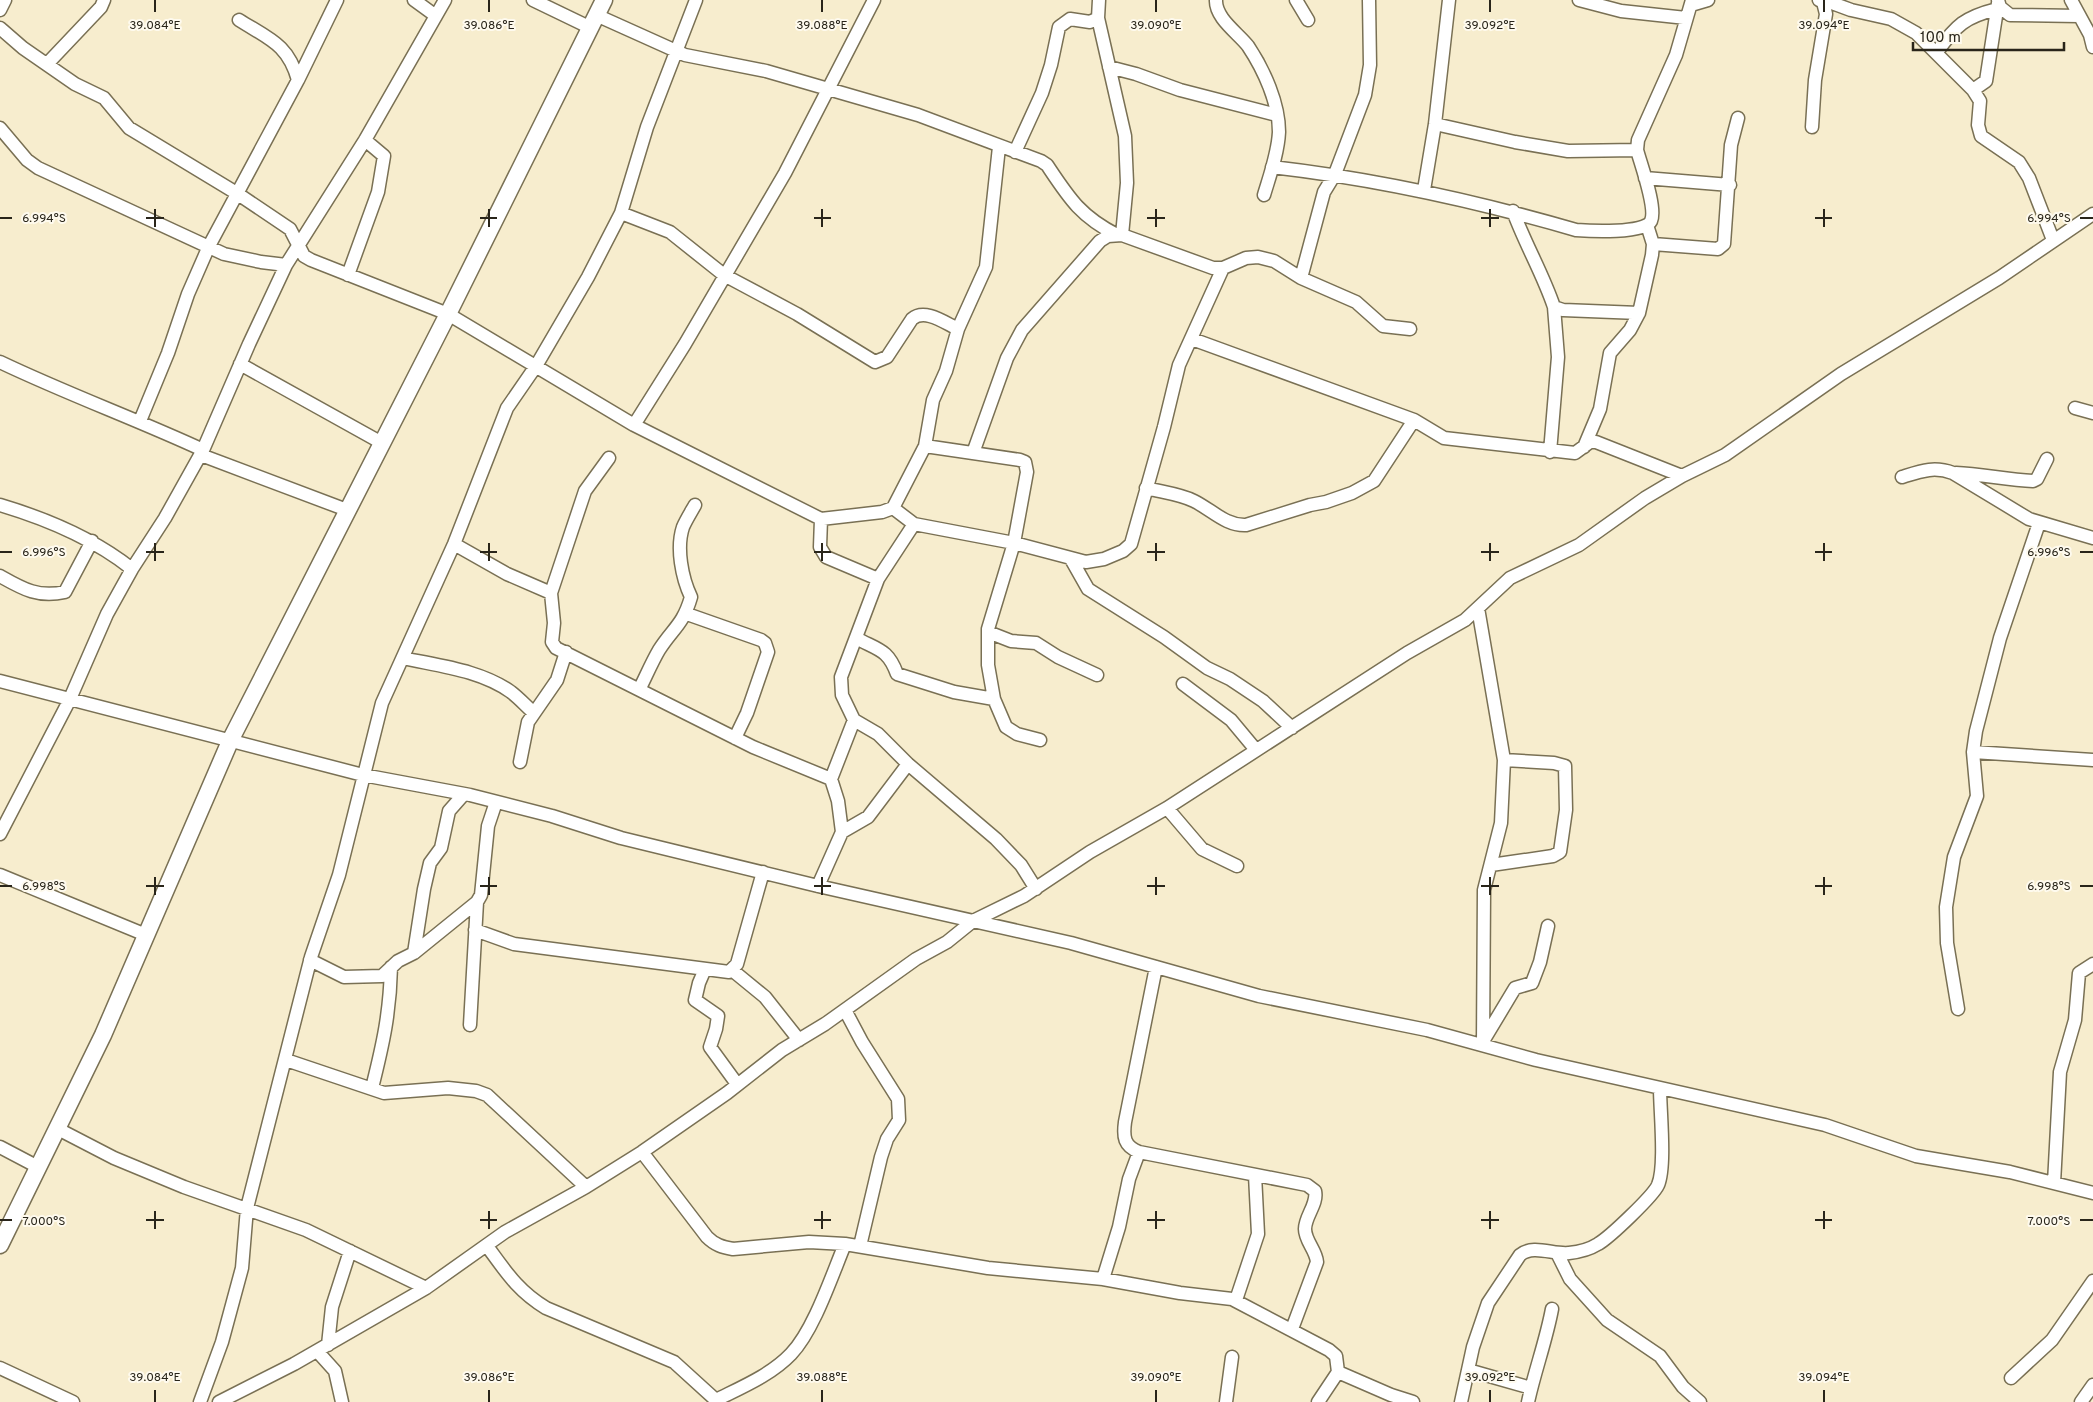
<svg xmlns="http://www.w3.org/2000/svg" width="2093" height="1402" font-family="Overpass,sans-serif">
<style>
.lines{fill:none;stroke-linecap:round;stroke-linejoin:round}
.minor-casing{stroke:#797054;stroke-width:15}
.major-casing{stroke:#797054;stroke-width:19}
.minor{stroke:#fff;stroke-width:12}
.major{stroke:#fff;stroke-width:16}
.ticks{fill:none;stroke:#29251a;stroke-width:2}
.ticks-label{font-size:12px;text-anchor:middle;fill:#29251a;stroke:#fefaee;stroke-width:4;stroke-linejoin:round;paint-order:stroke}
</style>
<rect width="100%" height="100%" fill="#f7edce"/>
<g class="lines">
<defs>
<path id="minor" d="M 414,0 L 436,16
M 533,0 L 591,28
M 1216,0 C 1215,18 1238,33 1248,46 C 1264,70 1279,103 1279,132 C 1278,153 1270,175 1264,195
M 1296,0 L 1308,20
M 1579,0 L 1621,11 L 1686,18
M 1824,0 L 1851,10 L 1891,19 L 1916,33 L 1973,90 L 1980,101 L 1978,125 L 1981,136 L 2019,162 L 2029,178 L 2053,240
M 1998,0 L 2000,7 L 2010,15 L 2079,16
M 2071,0 L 2090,35 L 2093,47
M 1691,5 L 1708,0
M 0,10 L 5,0
M 596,15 L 685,55 L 766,71 L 918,115 L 1041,161 L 1047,165 C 1069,198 1080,216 1117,235
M 1098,18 L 1125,136 L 1127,183 L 1122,235
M 239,20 C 269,39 288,44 298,80
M 0,28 L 23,48 L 75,84 L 104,98 L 129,128 L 238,194 L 290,229 L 304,256 L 311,260 L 448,314 L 634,425 L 821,519 L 882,512 L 893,508 L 925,446 L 933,400 L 946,371 L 958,329 L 986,267 L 999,147
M 1937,52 C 1956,25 1965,17 1997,9
M 47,64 L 101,7 L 104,0
M 1109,67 L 1136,74 L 1180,90 L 1277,115
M 1973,90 L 1986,81 L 1998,3
M 1435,124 L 1515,142 L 1568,151 L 1637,150
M 1812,127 L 1815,80 L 1826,14 L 1823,2 L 1819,0
M 0,128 L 27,160 L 38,168 L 224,254 L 261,262 L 286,265
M 1015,152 L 1042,93 L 1051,65 L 1059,27 L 1070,19 L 1090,22 L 1098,18 L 1099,0
M 1272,167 C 1376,179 1476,201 1576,230 C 1589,231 1645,234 1651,221 C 1657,208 1641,165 1637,150 L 1638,140 L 1676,55 L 1692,0
M 1645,178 L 1730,185
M 1424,190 L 1435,124 L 1449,0
M 1513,211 C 1525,244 1543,274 1554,307 L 1563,310 L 1639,313
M 621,213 L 670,232 L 724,275 L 797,314 L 875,362 L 887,357 L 912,319 C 925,308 945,323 958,329
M 1653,244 L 1718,249 L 1724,244 L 1731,145 L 1738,118
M 348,275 L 378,192 L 384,156 L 365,140
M 1301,278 L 1324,192 L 1335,174 L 1365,95 L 1370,65 L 1369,0
M 1192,339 L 1414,420 L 1444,438 L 1575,453 L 1590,442 L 1596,442 L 1682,476
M 0,362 C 67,394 136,419 203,450
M 240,364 L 382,443
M 2075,408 L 2093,413
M 140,421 L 168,353 L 188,294 L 209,246 L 298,80 L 337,0
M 634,425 L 685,344 L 785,173 L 874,0
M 925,446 L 1020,460 L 1025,462 L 1027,472 L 1014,543 L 988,629 L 988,665 L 994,699 L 1006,727 L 1017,734 L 1040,740
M 1584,447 L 1600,409 L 1610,353 L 1630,330 L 1639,313 L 1652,255 L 1653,244 L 1647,225
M 1550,452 L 1558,357 L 1554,307
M 973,453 L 1007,358 L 1022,330 L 1100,241 L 1108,236 L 1122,235 L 1213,268 L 1223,268 L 1246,258 L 1258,257 L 1274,261 L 1301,278 L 1356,302 L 1383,326 L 1410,329
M 201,455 L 347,510
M 609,458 L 585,491 L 551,593 L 554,623 L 552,642 L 556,648 L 753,747 L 831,779 L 838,801 L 842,832 L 818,886
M 1956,473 C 1982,474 2007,480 2033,481 L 2037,479 L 2047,459
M 1902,477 C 1921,471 1934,466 1953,473 L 2029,519 L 2093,538
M 1146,488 C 1161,492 1180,494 1194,501 C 1212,510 1226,526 1246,525 L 1310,505 L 1326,502 L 1352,493 L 1374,481 L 1414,420
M 0,505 C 47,519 93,538 132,569
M 893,508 L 914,524 L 1014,543 L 1086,562 L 1104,559 L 1123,551 L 1131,544 L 1164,427 L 1179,365 L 1223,268
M 821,519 L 820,547 L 826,557 L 878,579
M 914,524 L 878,579 L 841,677 L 842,695 L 854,720 L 878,734 L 908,764 L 996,839 L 1021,865 L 1036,889
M 454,544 L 507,574 L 551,593
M 1071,559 L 1088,589 L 1164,637 L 1207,668 L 1230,679 L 1263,701 L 1292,728
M 0,576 C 23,589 38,598 65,592 L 92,541
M 1478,608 L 1504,760 L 1501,823 L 1484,890 L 1483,1044
M 687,614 L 761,640 L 765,643 L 768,652 L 747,713 L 735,738
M 988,632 L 1011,641 L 1036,643 L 1058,657 L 1097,675
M 856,638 C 878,650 888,649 897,674 L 954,692 L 994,699
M 403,658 C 439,666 480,670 511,692 C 519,698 526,706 534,713
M 0,681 L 363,775 L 470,795 L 552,816 L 621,838 L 818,886 L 1071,943 L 1259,996 L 1427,1030 L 1536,1060 L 1825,1125 L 1916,1156 L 2010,1172 L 2093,1193
M 1183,684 L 1231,720 L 1256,750
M 640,688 C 646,676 652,662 659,650 C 673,628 683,625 691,597 C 682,578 676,548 683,527 C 686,520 691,512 695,505
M 1973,752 L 2093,760
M 520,762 L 528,722 L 557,680 L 566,652
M 831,779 L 854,720
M 1167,808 L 1202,849 L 1237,866
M 842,832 L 868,817 L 908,764
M 0,834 L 69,701 L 107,614 L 132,569 L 165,518 L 203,450 L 249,344 L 286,265 L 365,140 L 445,0
M 1491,865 L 1553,856 L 1560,852 L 1566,810 L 1565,766 L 1554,763 L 1504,760
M 0,875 L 146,935
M 475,930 L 514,944 L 729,972 L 737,964 L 763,872
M 414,953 L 424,889 L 430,863 L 441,848 L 449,811 L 464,794
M 310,960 L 344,977 L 382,976 L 398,961 L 414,953 L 477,902 L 481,895 L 488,826 L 496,802
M 1156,967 L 1125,1122 C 1123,1137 1124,1146 1139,1152 L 1307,1185 L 1315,1191 C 1318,1204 1305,1216 1305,1229 C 1305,1241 1316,1250 1317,1262 L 1292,1329
M 705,969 L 699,983 L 695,1000 L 718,1016 L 716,1029 L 710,1047 L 737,1084
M 732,970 L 765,997 L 799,1040
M 1958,1009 L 1947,943 L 1946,907 L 1954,857 L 1977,796 L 1973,752 L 1976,731 L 2000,638 L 2039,523
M 845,1010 L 862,1042 L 898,1099 L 899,1120 L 887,1139 L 881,1157 L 860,1246
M 470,1025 L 477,902
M 1485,1038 L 1515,988 L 1532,983 L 1540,962 L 1548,926
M 286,1060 L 384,1093 L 448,1088 L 476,1091 L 487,1095 L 586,1187
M 372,1088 C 383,1044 390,1013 391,967
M 58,1129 L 114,1158 L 184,1187 L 306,1230 L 426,1288
M 0,1147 L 38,1167
M 642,1152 L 707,1237 C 715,1245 722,1247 733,1249 L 809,1242 L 845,1244 L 988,1268 L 1103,1279 L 1180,1293 L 1232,1299 L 1329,1350 L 1336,1356 L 1338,1372 L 1391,1395 L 1413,1402
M 2054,1183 L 2060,1072 L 2075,1020 L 2079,973 L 2093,964
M 487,1246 C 506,1272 518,1291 546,1308 L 674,1362 L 718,1402
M 1557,1253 L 1570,1279 L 1607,1320 L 1660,1356 L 1683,1387 L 1700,1402
M 1103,1279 L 1119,1227 L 1129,1179 L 1139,1152
M 1236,1300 L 1258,1234 L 1255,1175
M 328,1345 L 332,1307 L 350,1251
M 317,1351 L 335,1371 L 342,1402
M 0,1368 L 73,1402
M 1468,1370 L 1531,1388
M 2011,1378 L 2052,1340 L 2093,1281
M 716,1400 C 742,1387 771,1375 791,1354 C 814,1330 832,1275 845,1244
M 200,1402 L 222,1342 L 242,1268 L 247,1208 L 311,957 L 339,875 L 382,703 L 454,544 L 507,408 L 536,366 L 588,277 L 621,213 L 647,127 L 696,0
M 219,1402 L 294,1364 L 426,1288 L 505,1232 L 586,1187 L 642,1152 L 727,1093 L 782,1050 L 825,1024 L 916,959 L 947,942 L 973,921 L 1024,896 L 1090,852 L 1167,808 L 1407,653 L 1465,620 L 1510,578 L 1579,545 L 1645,498 L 1682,476 L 1725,455 L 1841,374 L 1999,278 L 2093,214
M 1226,1402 L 1232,1357
M 1318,1402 L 1338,1372
M 1461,1402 L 1473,1347 L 1488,1303 L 1520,1255 C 1533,1244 1554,1255 1569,1253 C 1579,1252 1590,1249 1598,1244 C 1610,1237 1653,1196 1658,1185 C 1666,1166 1660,1111 1660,1088
M 1528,1402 C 1535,1370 1546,1341 1552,1309
M 2081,1402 L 2093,1385"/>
<path id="major" d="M 0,1245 L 103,1035 L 231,739 L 448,314 L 604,0"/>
</defs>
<use href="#minor" class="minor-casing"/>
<use href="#major" class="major-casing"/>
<use href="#minor" class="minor"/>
<use href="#major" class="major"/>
</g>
<path class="ticks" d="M 155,0 L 155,12M 489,0 L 489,12M 822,0 L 822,12M 1156,0 L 1156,12M 1490,0 L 1490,12M 1824,0 L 1824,12M 155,209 L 155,227M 489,209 L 489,227M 822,209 L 822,227M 1156,209 L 1156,227M 1490,209 L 1490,227M 1824,209 L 1824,227M 0,218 L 12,218M 146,218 L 164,218M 480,218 L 497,218M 814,218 L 831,218M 1147,218 L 1165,218M 1481,218 L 1499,218M 1815,218 L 1832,218M 2080,218 L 2093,218M 155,543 L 155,561M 489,543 L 489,561M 822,543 L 822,561M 1156,543 L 1156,561M 1490,543 L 1490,561M 1824,543 L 1824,561M 0,552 L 12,552M 146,552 L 164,552M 480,552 L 497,552M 814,552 L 831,552M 1147,552 L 1165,552M 1481,552 L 1499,552M 1815,552 L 1832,552M 2080,552 L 2093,552M 155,877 L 155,895M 489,877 L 489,895M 822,877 L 822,895M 1156,877 L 1156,895M 1490,877 L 1490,895M 1824,877 L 1824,895M 0,886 L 12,886M 146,886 L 164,886M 480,886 L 497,886M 814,886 L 831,886M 1147,886 L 1165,886M 1481,886 L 1499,886M 1815,886 L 1832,886M 2080,886 L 2093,886M 155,1211 L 155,1229M 489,1211 L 489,1229M 822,1211 L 822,1229M 1156,1211 L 1156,1229M 1490,1211 L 1490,1229M 1824,1211 L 1824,1229M 0,1220 L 12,1220M 146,1220 L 164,1220M 480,1220 L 497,1220M 814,1220 L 831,1220M 1147,1220 L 1165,1220M 1481,1220 L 1499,1220M 1815,1220 L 1832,1220M 2080,1220 L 2093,1220M 155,1390 L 155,1402M 489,1390 L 489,1402M 822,1390 L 822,1402M 1156,1390 L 1156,1402M 1490,1390 L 1490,1402M 1824,1390 L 1824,1402"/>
<g class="ticks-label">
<text x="155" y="29">39.084°E</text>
<text x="489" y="29">39.086°E</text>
<text x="822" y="29">39.088°E</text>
<text x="1156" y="29">39.090°E</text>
<text x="1490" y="29">39.092°E</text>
<text x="1824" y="29">39.094°E</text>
<text x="44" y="222">6.994°S</text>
<text x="2049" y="222">6.994°S</text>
<text x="44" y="556">6.996°S</text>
<text x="2049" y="556">6.996°S</text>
<text x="44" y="890">6.998°S</text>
<text x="2049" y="890">6.998°S</text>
<text x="44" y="1225">7.000°S</text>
<text x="2049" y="1225">7.000°S</text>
<text x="155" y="1381">39.084°E</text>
<text x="489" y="1381">39.086°E</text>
<text x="822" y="1381">39.088°E</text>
<text x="1156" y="1381">39.090°E</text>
<text x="1490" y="1381">39.092°E</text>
<text x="1824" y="1381">39.094°E</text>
</g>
<path d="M1913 42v8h151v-8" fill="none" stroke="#29251a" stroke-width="2.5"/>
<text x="1920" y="42" font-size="15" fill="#29251a" stroke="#fefaee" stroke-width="4" paint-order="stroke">100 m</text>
</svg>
